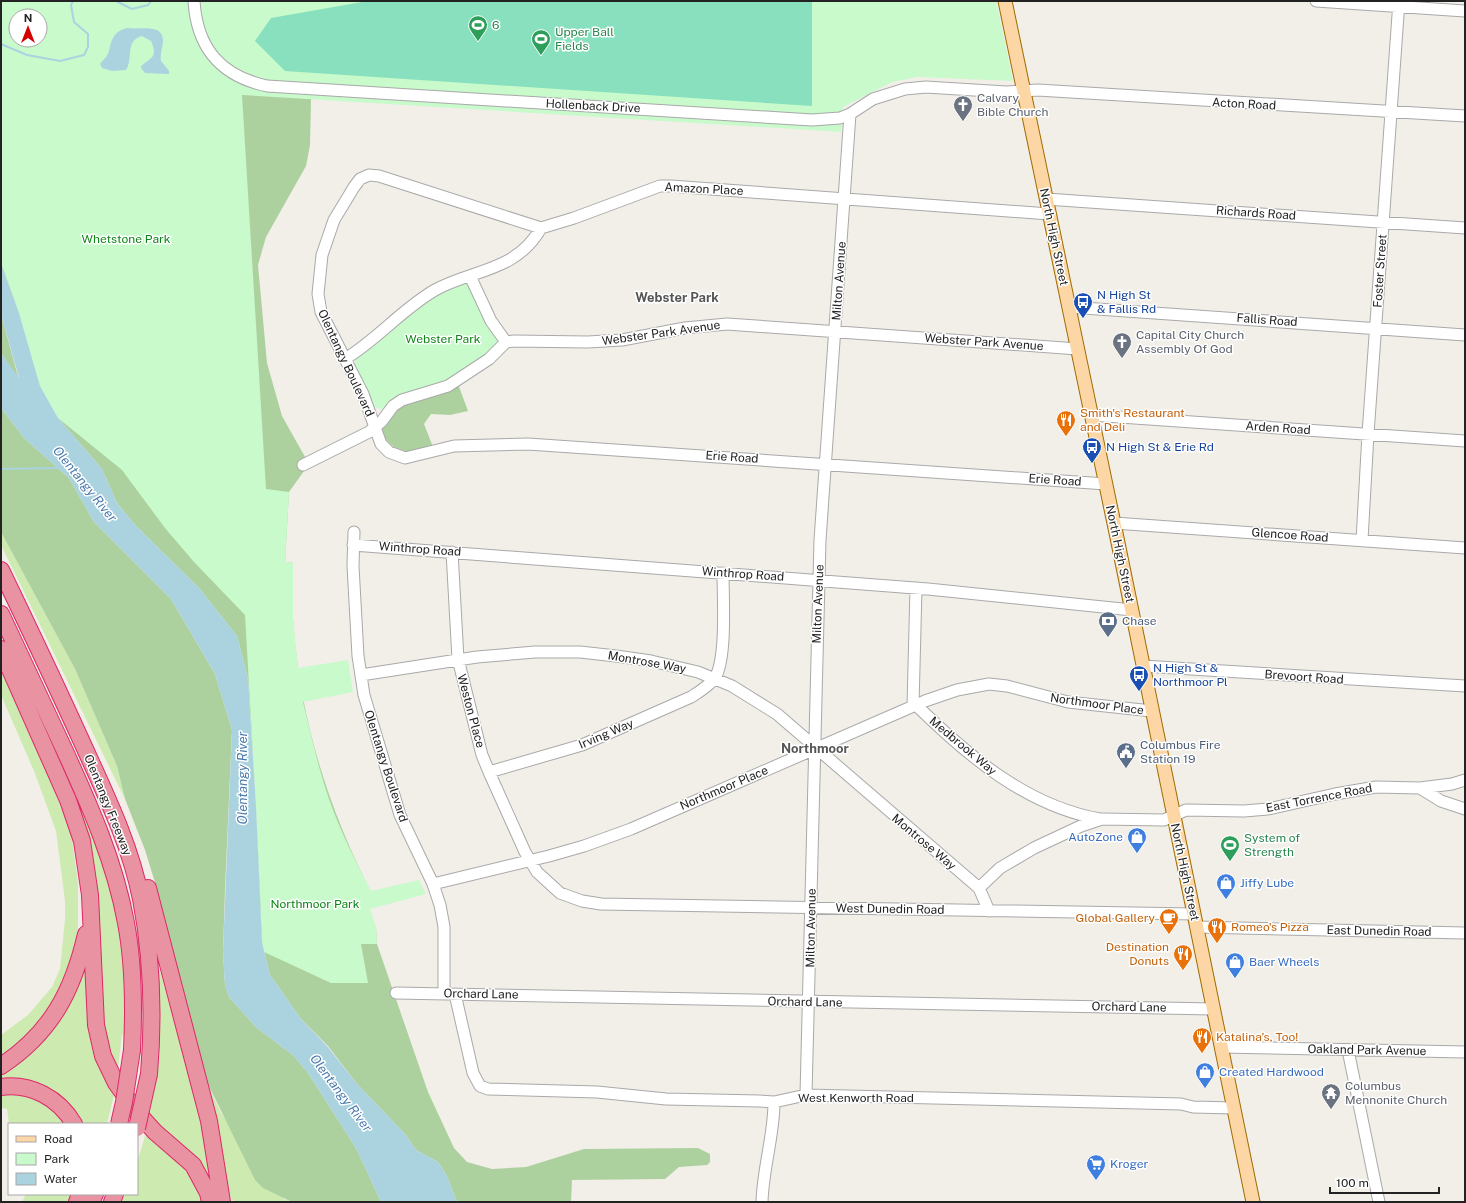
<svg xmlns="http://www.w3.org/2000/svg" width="1466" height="1203" font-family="'Public Sans',sans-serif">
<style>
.grass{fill:#cdebb0}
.forest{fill:#add19e}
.park{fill:#c8facc;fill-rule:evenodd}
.pitch{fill:#88e0be}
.water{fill:#aad3df}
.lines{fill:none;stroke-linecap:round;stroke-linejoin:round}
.stream{stroke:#aad3df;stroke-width:2}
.minor-casing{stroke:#a9a9a9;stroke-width:13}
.major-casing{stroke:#a06b00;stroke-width:15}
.highway-casing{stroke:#dc2a67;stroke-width:18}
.minor{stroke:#fff;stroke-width:11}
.major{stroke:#fcd6a4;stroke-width:13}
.highway{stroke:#e892a2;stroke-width:16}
.highway-bridge-casing{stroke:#dc2a67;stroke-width:18;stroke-linecap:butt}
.highway-bridge{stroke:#e892a2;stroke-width:16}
.labels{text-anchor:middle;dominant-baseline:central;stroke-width:3;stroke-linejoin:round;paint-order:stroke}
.leisure-label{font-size:12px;fill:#27864d;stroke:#fff;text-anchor:start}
.worship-label{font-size:12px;fill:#5b616d;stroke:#fff;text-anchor:start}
.street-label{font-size:12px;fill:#222;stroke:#fff}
.park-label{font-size:12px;fill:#0c8416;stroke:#fff}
.transit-label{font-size:12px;fill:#164399;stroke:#fff;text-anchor:start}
.food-label{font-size:12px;fill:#c56008;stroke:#fff;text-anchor:start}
.service-label{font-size:12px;fill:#4e5e75;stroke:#fff;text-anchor:start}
.shop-label{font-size:12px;fill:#366cbe;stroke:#fff;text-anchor:start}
.neighbourhood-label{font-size:13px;font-weight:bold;fill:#555;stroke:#fff}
.water-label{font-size:13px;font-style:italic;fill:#4a7aab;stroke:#fff}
</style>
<rect width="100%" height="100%" fill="#f2efe9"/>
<path class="grass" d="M 1,532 L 75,669 L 117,766 L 125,799 L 1,545 Z
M 1,669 L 47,773 L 71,832 L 78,883 L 78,928 L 71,967 L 40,1025 L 1,1059 L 1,1035 L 28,1015 L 52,987 L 60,969 L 65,919 L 65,901 L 56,831 L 34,771 L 1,695 Z
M 35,703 L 82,805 L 104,862 L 116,905 L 125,968 L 126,1040 L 122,1034 L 117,1077 L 104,1043 L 95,886 L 33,704 Z
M 86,950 L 115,1091 L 107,1124 L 79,1124 L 69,1107 L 1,1082 L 1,1072 L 20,1059 Z
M 156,957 L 203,1123 L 217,1197 L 149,1118 C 158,1065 161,1011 156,957 Z
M 204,1076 L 221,1113 L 284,1199 L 292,1202 L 235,1202 L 231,1199 Z
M 15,1094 L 44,1101 L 67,1124 L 9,1124 L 7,1109 L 1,1108 L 1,1095 Z
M 146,1133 C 170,1152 195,1170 202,1202 L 122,1202 L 125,1194 L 137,1194 L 137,1163 Z
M 26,1194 L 71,1194 L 68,1202 L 22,1202 Z"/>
<path class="forest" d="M 229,92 L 248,92 L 311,99 L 310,145 L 306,166 L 266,237 L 258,265 L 267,363 L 282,416 L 309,464 L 289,492 L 285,563 L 293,562 C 293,582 292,601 293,620 C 300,720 328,808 373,896 L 255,781 L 248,679 L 237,636 L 199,588 L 136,526 L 117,503 L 102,469 L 58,418 L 1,263 Z
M 1,314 L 19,380 L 1,353 Z
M 458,384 L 468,411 L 450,415 L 431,414 L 424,424 L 433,447 C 407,455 394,454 379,430 L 395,410 L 403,403 Z
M 1,408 L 25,439 L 69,478 L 94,522 L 171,599 L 215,674 L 232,730 L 225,890 L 223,952 L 225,985 L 229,997 L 256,1027 L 294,1056 L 308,1073 L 356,1148 L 381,1202 L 292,1202 L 263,1188 L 255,1180 L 204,1076 L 157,889 L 145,850 L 125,799 L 117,766 L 75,669 L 1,532 Z
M 257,824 L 376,927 L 377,944 L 428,1092 L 454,1148 L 467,1162 L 492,1169 L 526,1167 L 584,1149 L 698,1148 L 710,1154 L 710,1162 L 707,1165 L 679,1167 L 665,1179 L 572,1180 L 571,1202 L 457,1202 L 447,1176 L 438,1162 L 416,1150 L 405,1134 L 357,1084 L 328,1046 L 301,1019 L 270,975 L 262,943 Z"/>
<path class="park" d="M 1,1 L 996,1 L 1013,81 L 918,77 L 892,82 L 843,107 L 841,132 L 242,95 L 266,489 L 289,492 L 285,563 L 293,562 L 293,618 L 298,668 L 348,660 L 353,692 L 303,702 C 311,735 318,767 329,799 C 340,831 356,862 371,891 L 419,880 L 426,894 L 370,909 L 376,927 L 377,944 L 361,944 L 368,983 L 331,983 L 264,952 L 262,942 L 256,806 L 245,615 L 194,562 L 165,528 L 122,470 L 58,418 L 40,386 L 19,313 L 1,263 ZM 16,16 L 40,16 L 40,40 L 16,40 Z
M 468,281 L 502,342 L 494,351 L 452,380 L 386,410 L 374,407 L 354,365 L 356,359 L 407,317 L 442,290 Z"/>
<path class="pitch" d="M 368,1 L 812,1 L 812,106 L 285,71 L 255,41 L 271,18 Z"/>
<path class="water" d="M 128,28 C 141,30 164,23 163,42 C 162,49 160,55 161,61 L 169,71 L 169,74 L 145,73 L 141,68 L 141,66 C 152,57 158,57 151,41 L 142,36 C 124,41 134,58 126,70 L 112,71 L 102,68 L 100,64 C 103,60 108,56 109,51 C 112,38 114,31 128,28 Z
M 1,263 L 19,313 L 40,386 L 58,418 L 102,469 L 117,503 L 136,526 L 199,588 L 237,636 L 248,679 L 256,806 L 262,943 L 270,975 L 301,1019 L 327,1046 L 357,1084 L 405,1134 L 416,1150 L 438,1162 L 447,1176 L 457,1202 L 381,1202 L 356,1148 L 308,1073 L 294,1056 L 256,1027 L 229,997 L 225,985 L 223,952 L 232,730 L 215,674 L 171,599 L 94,522 L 69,478 L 25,439 L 1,408 L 1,353 L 19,378 L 1,314 Z"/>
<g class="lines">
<path class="stream" d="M 116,1 L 132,9 L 148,5 L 151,1
M 1,44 L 27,55 L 60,61 L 84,55 L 88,47 L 88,34 L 74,22 L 71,5 L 73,1
M 1,469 L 58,468"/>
<defs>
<path id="minor" d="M 194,1 C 197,49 221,76 267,86 L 812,120 L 840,118 L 850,114 L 873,99 L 905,89 L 926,87 L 1006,92 L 1038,90 L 1465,116
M 1316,1 L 1465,11
M 1046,199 L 1465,228
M 1049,214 L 671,186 L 660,186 L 574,218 L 541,228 L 379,176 L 369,175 L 360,179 L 354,187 L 334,220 L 322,255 L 318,294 L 321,312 L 363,394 L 381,444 L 389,452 L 405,458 L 454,446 L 528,444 L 1106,484
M 470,276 L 491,321 L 506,342
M 1069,307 L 1465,335
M 345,359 C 378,339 402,309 435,290 C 473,269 516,272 541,228
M 1091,415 L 1465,441
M 303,465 L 369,432 L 382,421 L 393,406 L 402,400 L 448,386 L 489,359 L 506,342 L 514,341 L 588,342 L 622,340 L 685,328 L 727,324 L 1078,349
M 1114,523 L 1465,548
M 354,532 L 353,566 L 358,656 L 364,695 L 400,815 L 433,884 L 440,905 L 444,927 L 444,993
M 1362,540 L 1368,434 L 1399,1
M 353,545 L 928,589 L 1132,610
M 452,552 L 458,659 L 482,755 L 489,772 L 525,852 L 537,872 L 560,893 L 582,901 L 601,904 L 1194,914
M 1143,666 L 1465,686
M 361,675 L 477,657 L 535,652 L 580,652 L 616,656 L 651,661 L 698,672 L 732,686 L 777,714 L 979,888 L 989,911
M 916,705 C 967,755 1026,806 1100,819
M 913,706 L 916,588
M 489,772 L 582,745 L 691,697 C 699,692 709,686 715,678 C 727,658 723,597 723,573
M 1420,788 L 1441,801 L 1465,809
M 433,884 L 549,856 L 584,846 L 631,829 L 925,701 L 957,690 L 989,684 L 1007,686 L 1068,702 L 1152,711
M 979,888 L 1000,868 L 1034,848 L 1081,826 L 1102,819 L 1164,820 L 1186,810 L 1244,811 L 1268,809 L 1335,794 L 1376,787 L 1420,788 L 1452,784 L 1465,780
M 1196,927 L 1465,933
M 396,993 L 1213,1009
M 455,994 L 473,1073 L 480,1086 L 488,1089 L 597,1092 L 666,1099 L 759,1101 L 774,1102 L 806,1095 L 1181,1104 L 1193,1107 L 1234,1108
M 1221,1047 L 1465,1052
M 1348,1050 L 1379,1202
M 806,1095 L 820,540 L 850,114
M 762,1202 C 763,1167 774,1136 774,1102"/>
<path id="major" d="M 1005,1 L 1116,533 L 1253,1202"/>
<path id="highway" d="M 1,570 C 28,626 55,683 81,740 C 104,791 130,843 141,899 C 152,957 154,1014 149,1074
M 1,614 C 22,659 43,704 64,749 C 90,806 115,862 126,923 C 134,965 134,1008 132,1050
M 1,649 L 68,800 L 82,841 L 90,895 L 96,1025 L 103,1056 L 116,1083 L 136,1111 L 155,1132 L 193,1165 L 208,1193 L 210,1202
M 148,888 L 209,1121 L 222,1202
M 1,1066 C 51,1033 73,991 86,934
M 1,1087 C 31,1083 59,1098 74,1124
M 77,1202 L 80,1194
M 91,1202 L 95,1194
M 112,1202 L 115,1194"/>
</defs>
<use href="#minor" class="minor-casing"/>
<use href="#major" class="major-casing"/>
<use href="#highway" class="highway-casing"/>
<use href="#minor" class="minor"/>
<use href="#major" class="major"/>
<use href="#highway" class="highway"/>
<defs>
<path id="highway-bridge" d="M 119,1124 L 124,1102 L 132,1050
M 137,1128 L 149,1074"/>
</defs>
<use href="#highway-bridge" class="highway-bridge-casing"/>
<use href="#highway-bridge" class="highway-bridge"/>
</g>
<defs>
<symbol id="stadium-pin" viewBox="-11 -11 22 30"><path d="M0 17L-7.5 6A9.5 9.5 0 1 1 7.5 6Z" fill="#2e9e5b" stroke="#fff"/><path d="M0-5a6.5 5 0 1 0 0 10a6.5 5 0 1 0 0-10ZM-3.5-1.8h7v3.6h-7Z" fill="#fff"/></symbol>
<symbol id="church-pin" viewBox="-11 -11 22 30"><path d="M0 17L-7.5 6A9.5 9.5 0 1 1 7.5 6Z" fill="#6b7280" stroke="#fff"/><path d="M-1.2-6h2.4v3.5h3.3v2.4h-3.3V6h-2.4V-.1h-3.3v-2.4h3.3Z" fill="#fff"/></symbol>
<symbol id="bus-pin" viewBox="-11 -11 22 30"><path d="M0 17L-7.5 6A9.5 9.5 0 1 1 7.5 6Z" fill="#1a4fb4" stroke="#fff"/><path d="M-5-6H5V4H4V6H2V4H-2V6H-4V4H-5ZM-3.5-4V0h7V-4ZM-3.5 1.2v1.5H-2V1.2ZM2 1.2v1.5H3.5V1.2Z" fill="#fff"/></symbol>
<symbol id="restaurant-pin" viewBox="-11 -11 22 30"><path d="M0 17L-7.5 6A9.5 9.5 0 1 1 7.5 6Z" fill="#e8710a" stroke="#fff"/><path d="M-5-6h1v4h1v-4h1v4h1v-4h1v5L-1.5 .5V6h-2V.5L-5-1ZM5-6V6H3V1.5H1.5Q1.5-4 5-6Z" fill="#fff"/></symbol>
<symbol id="bank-pin" viewBox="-11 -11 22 30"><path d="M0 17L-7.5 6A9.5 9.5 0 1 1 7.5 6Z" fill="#5c6f8a" stroke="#fff"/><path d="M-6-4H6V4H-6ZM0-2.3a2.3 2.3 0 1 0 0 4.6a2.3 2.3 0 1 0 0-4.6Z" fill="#fff"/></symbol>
<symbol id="civic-pin" viewBox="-11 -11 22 30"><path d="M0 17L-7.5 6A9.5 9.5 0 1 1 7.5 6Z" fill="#5c6f8a" stroke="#fff"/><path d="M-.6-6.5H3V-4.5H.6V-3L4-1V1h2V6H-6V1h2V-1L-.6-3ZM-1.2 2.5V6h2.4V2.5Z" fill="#fff"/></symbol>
<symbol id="shop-pin" viewBox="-11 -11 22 30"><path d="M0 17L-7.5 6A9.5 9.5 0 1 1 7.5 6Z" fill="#3f7fe0" stroke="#fff"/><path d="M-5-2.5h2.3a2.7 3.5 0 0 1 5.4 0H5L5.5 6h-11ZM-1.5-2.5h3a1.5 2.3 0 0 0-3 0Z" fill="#fff"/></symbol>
<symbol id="cafe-pin" viewBox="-11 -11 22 30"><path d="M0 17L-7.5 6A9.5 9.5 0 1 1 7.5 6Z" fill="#e8710a" stroke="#fff"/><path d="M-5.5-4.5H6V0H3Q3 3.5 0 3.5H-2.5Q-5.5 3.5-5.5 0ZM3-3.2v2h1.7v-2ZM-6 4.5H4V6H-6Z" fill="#fff"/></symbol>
<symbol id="temple-pin" viewBox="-11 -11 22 30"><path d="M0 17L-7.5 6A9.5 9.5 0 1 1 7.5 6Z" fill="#6b7280" stroke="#fff"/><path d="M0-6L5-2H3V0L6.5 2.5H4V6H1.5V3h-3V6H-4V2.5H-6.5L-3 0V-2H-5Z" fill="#fff"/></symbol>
<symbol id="supermarket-pin" viewBox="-11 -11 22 30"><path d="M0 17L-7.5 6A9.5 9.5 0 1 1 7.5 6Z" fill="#3f7fe0" stroke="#fff"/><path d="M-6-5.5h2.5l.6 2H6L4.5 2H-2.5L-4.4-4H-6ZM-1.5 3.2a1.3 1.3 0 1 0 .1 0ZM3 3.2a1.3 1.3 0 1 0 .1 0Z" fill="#fff"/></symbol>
</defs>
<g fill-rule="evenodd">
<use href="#stadium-pin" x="467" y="14" width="22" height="30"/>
<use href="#stadium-pin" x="530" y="28" width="22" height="30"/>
<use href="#church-pin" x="952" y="94" width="22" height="30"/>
<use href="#bus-pin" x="1072" y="291" width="22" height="30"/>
<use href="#church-pin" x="1111" y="331" width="22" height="30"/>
<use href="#restaurant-pin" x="1055" y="409" width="22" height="30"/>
<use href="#bus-pin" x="1081" y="436" width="22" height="30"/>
<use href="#bank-pin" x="1097" y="610" width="22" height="30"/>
<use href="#bus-pin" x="1128" y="664" width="22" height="30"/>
<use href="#civic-pin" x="1115" y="741" width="22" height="30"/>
<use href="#shop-pin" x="1126" y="826" width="22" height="30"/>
<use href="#stadium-pin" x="1219" y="834" width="22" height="30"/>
<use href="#shop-pin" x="1215" y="872" width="22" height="30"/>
<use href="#cafe-pin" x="1158" y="907" width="22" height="30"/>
<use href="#restaurant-pin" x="1206" y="916" width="22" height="30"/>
<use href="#restaurant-pin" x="1172" y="943" width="22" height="30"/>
<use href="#shop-pin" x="1224" y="951" width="22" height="30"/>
<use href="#restaurant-pin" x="1191" y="1026" width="22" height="30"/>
<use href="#shop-pin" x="1194" y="1061" width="22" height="30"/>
<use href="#temple-pin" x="1320" y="1082" width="22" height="30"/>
<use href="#supermarket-pin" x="1085" y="1153" width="22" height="30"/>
</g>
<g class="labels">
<g class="leisure-label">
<text x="492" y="25">6</text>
<text x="555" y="32">Upper Ball<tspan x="555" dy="14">Fields</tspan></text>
<text x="1244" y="838">System of<tspan x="1244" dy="14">Strength</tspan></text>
</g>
<g class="worship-label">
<text x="977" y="98">Calvary<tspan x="977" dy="14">Bible Church</tspan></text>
<text x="1136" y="335">Capital City Church<tspan x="1136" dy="14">Assembly Of God</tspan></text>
<text x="1345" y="1086">Columbus<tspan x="1345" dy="14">Mennonite Church</tspan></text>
</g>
<g class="street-label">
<text transform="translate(1244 104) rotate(3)">Acton Road</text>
<text transform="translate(593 106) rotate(3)">Hollenback Drive</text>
<text transform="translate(704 189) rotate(3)">Amazon Place</text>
<text transform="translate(1256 213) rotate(4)">Richards Road</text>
<text transform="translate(1054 237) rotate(78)">North High Street</text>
<text transform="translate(1380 271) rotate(-86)">Foster Street</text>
<text transform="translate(839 281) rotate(-86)">Milton Avenue</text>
<text transform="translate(1267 320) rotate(4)">Fallis Road</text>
<text transform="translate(661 333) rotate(-8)">Webster Park Avenue</text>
<text transform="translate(984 342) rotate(4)">Webster Park Avenue</text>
<text transform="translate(346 363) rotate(65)">Olentangy Boulevard</text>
<text transform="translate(1278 428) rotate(4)">Arden Road</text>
<text transform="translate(732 457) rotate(4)">Erie Road</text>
<text transform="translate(1055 480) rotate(4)">Erie Road</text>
<text transform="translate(1290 535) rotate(4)">Glencoe Road</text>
<text transform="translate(420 549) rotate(4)">Winthrop Road</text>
<text transform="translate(1120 554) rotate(78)">North High Street</text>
<text transform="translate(743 574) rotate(4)">Winthrop Road</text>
<text transform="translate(818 604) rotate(-88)">Milton Avenue</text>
<text transform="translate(647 662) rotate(10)">Montrose Way</text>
<text transform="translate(1304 677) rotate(4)">Brevoort Road</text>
<text transform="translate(1097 704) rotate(8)">Northmoor Place</text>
<text transform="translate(471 711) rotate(75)">Weston Place</text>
<text transform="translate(606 734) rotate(-23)">Irving Way</text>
<text transform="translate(963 746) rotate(40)">Medbrook Way</text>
<text transform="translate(386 766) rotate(72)">Olentangy Boulevard</text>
<text transform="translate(724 788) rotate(-23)">Northmoor Place</text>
<text transform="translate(1319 798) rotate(-11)">East Torrence Road</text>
<text transform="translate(108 805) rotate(68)">Olentangy Freeway</text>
<text transform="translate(924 842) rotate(40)">Montrose Way</text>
<text transform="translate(1185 872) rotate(78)">North High Street</text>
<text transform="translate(890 909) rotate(1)">West Dunedin Road</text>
<text transform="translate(811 928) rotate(-89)">Milton Avenue</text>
<text transform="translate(1379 931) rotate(1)">East Dunedin Road</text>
<text transform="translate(481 994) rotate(1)">Orchard Lane</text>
<text transform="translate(805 1002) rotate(1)">Orchard Lane</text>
<text transform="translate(1129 1007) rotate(1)">Orchard Lane</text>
<text transform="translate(1367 1050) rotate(1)">Oakland Park Avenue</text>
<text x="856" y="1098">West Kenworth Road</text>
</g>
<g class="park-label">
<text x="126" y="239">Whetstone Park</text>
<text x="443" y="339">Webster Park</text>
<text x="315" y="904">Northmoor Park</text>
</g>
<g class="transit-label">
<text x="1097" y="295">N High St<tspan x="1097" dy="14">&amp; Fallis Rd</tspan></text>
<text x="1106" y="447">N High St &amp; Erie Rd</text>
<text x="1153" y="668">N High St &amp;<tspan x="1153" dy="14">Northmoor Pl</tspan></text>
</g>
<g class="food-label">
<text x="1080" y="413">Smith's Restaurant<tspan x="1080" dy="14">and Deli</tspan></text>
<text x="1155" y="918" text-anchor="end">Global Gallery</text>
<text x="1231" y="927">Romeo's Pizza</text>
<text x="1169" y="947" text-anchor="end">Destination<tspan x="1169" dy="14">Donuts</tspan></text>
<text x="1216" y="1037">Katalina’s, Too!</text>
</g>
<g class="service-label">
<text x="1122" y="621">Chase</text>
<text x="1140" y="745">Columbus Fire<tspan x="1140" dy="14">Station 19</tspan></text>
</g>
<g class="shop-label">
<text x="1123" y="837" text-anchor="end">AutoZone</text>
<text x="1240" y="883">Jiffy Lube</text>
<text x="1249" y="962">Baer Wheels</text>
<text x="1219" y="1072">Created Hardwood</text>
<text x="1110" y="1164">Kroger</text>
</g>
<g class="neighbourhood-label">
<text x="677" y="297">Webster Park</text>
<text x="815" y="748">Northmoor</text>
</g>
<g class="water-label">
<text transform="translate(85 484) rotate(51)">Olentangy River</text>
<text transform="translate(242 778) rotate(-90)">Olentangy River</text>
<text transform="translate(341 1093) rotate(53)">Olentangy River</text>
</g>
</g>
<rect width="1466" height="1203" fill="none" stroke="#222222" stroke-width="4"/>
<rect x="8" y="1123" width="130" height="72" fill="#ffffff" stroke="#a7a7a7"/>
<rect x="16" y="1136" width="20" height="6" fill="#fcd6a4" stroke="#a7a7a7"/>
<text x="44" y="1143" font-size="12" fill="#222222">Road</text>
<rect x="16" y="1153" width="20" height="12" fill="#c8facc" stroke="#a7a7a7"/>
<text x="44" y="1163" font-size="12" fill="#222222">Park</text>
<rect x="16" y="1173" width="20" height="12" fill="#aad3df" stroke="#a7a7a7"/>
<text x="44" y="1183" font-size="12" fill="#222222">Water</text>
<g transform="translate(28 28)"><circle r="19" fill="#ffffff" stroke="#a7a7a7"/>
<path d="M0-3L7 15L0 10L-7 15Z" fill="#d40000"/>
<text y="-6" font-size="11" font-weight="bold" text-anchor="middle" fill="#222222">N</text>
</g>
<path d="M1330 1187v6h109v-6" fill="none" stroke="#222222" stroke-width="2"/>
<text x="1336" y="1187" font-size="12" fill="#222222" stroke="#ffffff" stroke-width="3" paint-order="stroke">100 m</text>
</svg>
